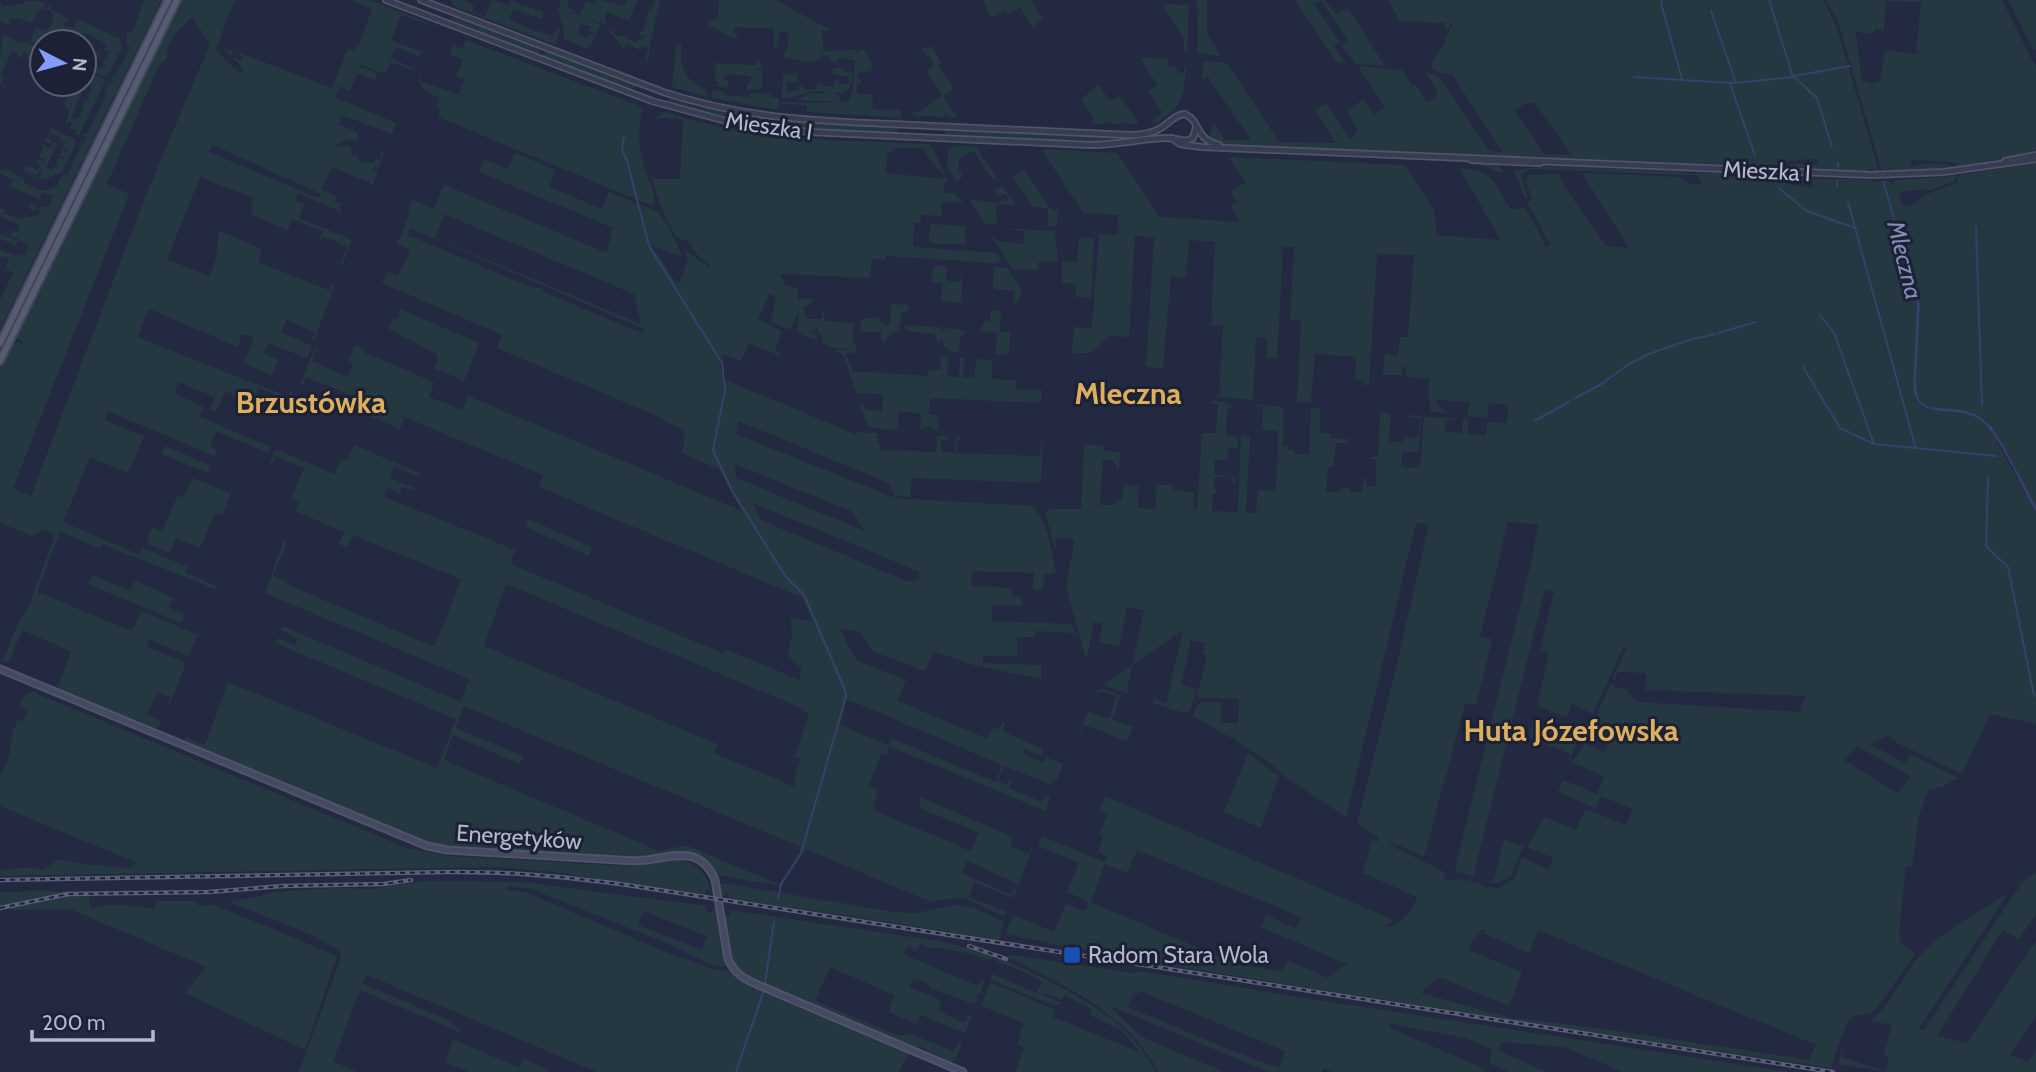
<svg xmlns="http://www.w3.org/2000/svg" width="2036" height="1072" font-family="Cabin,sans-serif">
<style>
.green{fill:#253841;fill-rule:evenodd}
.water{fill:#354168}
.lines{fill:none;stroke-linecap:round;stroke-linejoin:round}
.stream{stroke:#354168;stroke-width:2}
.tertiary-casing{stroke:#4f5468;stroke-width:8}
.secondary-casing{stroke:#4f5468;stroke-width:9}
.primary-casing{stroke:#404559;stroke-width:10}
.tertiary{stroke:#373c50;stroke-width:4.5}
.secondary{stroke:#454a63;stroke-width:5}
.primary{stroke:#555b70;stroke-width:6}
.rail-casing{stroke:#595f77;stroke-width:4.5}
.rail{stroke:#1c2135;stroke-width:2;stroke-dasharray:5;stroke-linecap:butt}
.transit-dot{fill:#1a4fb4;stroke:#1c2135;stroke-width:2.5}
.labels{text-anchor:middle;dominant-baseline:central;stroke-width:6;stroke-linejoin:round;paint-order:stroke}
.street-label{font-size:23px;fill:#b3b8cb;stroke:#1c2135}
.poi-label{font-size:23px;fill:#b3b8cb;stroke:#1c2135;text-anchor:start}
.water-label{font-size:24px;font-style:italic;fill:#808db8;stroke:#1c2135}
.district-label{font-size:30px;font-weight:bold;fill:#ddae5c;stroke:#1c2135}
</style>
<rect width="100%" height="100%" fill="#232940"/>
<path class="green" d="M 144,0 L 161,0 L 0,329 L 0,300 L 13,273 L 6,269 L 0,281 L 9,259 L 4,256 L 3,260 L 0,257 L 0,250 L 17,256 L 18,254 L 25,256 L 29,245 L 18,240 L 15,246 L 12,247 L 12,244 L 1,239 L 0,241 L 0,234 L 16,240 L 24,233 L 16,238 L 11,236 L 12,230 L 18,232 L 20,225 L 0,217 L 0,208 L 5,210 L 4,213 L 23,220 L 25,218 L 39,215 L 40,212 L 38,211 L 41,206 L 49,207 L 53,196 L 42,192 L 34,211 L 28,208 L 30,203 L 36,204 L 38,199 L 10,187 L 13,179 L 0,174 L 0,170 L 4,170 L 4,166 L 6,167 L 5,169 L 10,172 L 11,169 L 12,173 L 20,177 L 22,175 L 25,183 L 44,191 L 57,187 L 59,179 L 65,174 L 67,175 L 81,146 L 79,144 L 80,142 L 83,143 L 86,137 L 83,136 L 84,133 L 87,134 L 107,93 L 104,92 L 109,83 L 112,83 L 113,79 L 111,78 L 113,75 L 115,76 L 130,47 L 127,45 L 127,33 L 132,32 Z
M 162,0 L 166,0 L 0,338 L 0,332 Z
M 170,0 L 173,0 L 162,25 L 0,356 L 0,348 Z
M 182,0 L 236,0 C 226,16 223,33 216,50 L 241,74 L 243,68 L 224,49 L 229,36 L 225,48 L 233,51 L 232,57 L 237,58 L 238,60 L 242,60 L 243,57 L 234,51 L 332,88 L 348,49 L 353,51 L 355,47 L 358,48 L 372,9 L 351,0 L 370,0 L 417,18 L 433,26 L 432,28 L 432,26 L 401,15 L 391,40 L 422,52 L 420,57 L 396,47 L 391,58 L 415,69 L 415,71 L 390,62 L 385,74 L 361,65 L 360,67 L 375,72 L 377,75 L 375,81 L 357,73 L 350,91 L 340,86 L 335,97 L 396,123 L 392,134 L 342,115 L 338,124 L 357,132 L 359,138 L 356,140 L 347,139 L 337,145 L 337,147 L 344,146 L 350,147 L 352,155 L 358,156 L 360,162 L 374,163 L 376,158 L 380,159 L 381,152 L 385,149 L 378,168 L 374,167 L 373,169 L 378,171 L 373,185 L 371,185 L 371,183 L 332,167 L 321,189 L 337,197 L 335,201 L 341,204 L 339,208 L 342,209 L 341,212 L 298,193 L 295,200 L 304,205 L 299,218 L 352,240 L 342,266 L 340,265 L 348,247 L 323,236 L 320,243 L 319,242 L 323,231 L 292,219 L 288,230 L 251,215 L 253,198 L 200,177 L 167,259 L 210,277 L 216,258 L 219,231 L 262,249 L 258,262 L 329,290 L 332,284 L 335,285 L 314,340 L 312,340 L 315,332 L 287,320 L 281,332 L 312,346 L 307,358 L 268,343 L 264,353 L 278,360 L 272,376 L 243,363 L 249,352 L 254,337 L 239,334 L 241,337 L 238,347 L 152,310 L 147,311 L 138,337 L 289,397 L 291,391 L 293,392 L 286,411 L 284,410 L 288,400 L 259,388 L 252,402 L 225,391 L 216,412 L 209,409 L 215,397 L 179,382 L 174,393 L 203,407 L 200,417 L 270,447 L 273,443 L 268,453 L 216,431 L 210,446 L 217,450 L 208,473 L 161,454 L 165,446 L 210,465 L 214,456 L 108,411 L 105,420 L 144,437 L 128,473 L 90,457 L 63,522 L 140,555 L 143,548 L 188,567 L 186,573 L 216,586 L 215,589 L 102,544 L 100,548 L 60,532 L 37,592 L 132,631 L 141,611 L 196,634 L 199,631 L 189,656 L 149,639 L 147,647 L 186,663 L 170,704 L 168,703 L 170,697 L 157,692 L 146,715 L 160,720 L 162,718 L 160,725 L 154,729 L 130,717 L 120,717 L 57,689 L 71,653 L 68,650 L 22,630 L 10,660 L 2,663 L 18,623 L 28,608 L 54,538 L 52,533 L 43,530 L 32,536 L 0,523 L 0,366 L 7,351 L 15,342 L 23,344 L 23,342 L 17,339 L 20,326 L 167,26 ZM 192,17 L 210,44 L 146,195 L 31,496 L 13,488 L 129,194 L 107,184 L 160,63 L 165,61 L 168,52 L 167,50 L 174,35 ZM 213,145 L 321,194 L 318,198 L 209,152 Z
M 452,0 C 460,0 468,0 474,6 L 472,11 L 485,17 L 493,0 L 509,6 L 511,0 L 525,6 L 527,3 L 527,7 L 543,12 L 542,19 L 513,9 L 509,20 L 541,33 L 543,29 L 544,30 L 543,33 L 553,37 L 556,30 L 560,29 L 556,45 L 453,6 Z
M 560,0 L 569,0 L 567,7 L 577,12 L 570,12 L 582,16 L 579,14 L 587,1 L 596,5 L 601,23 L 585,17 L 600,24 L 597,34 L 589,31 L 591,27 L 581,23 L 577,33 L 587,39 L 590,33 L 596,35 L 590,47 L 584,48 L 564,39 L 564,30 L 558,9 L 560,7 Z
M 601,0 L 624,6 L 627,0 L 637,0 L 630,19 L 631,21 L 607,12 L 604,21 L 607,23 L 606,25 L 602,24 L 594,1 Z
M 655,0 L 660,0 L 651,40 L 648,61 L 646,60 L 648,48 L 642,46 L 640,50 L 626,43 L 624,49 L 608,29 L 614,31 L 613,34 L 628,37 L 628,39 L 636,43 L 637,40 L 643,39 L 644,35 L 639,36 L 641,31 L 643,32 L 649,10 L 652,10 Z
M 719,0 L 775,0 L 829,29 L 828,32 L 822,29 L 823,51 L 857,50 L 851,57 L 860,50 L 864,50 L 872,64 L 871,71 L 857,73 L 857,78 L 860,79 L 861,84 L 857,84 L 857,94 L 872,94 L 873,109 L 902,110 L 900,118 L 807,112 L 807,105 L 781,104 L 782,102 L 829,103 L 850,101 L 853,89 L 855,60 L 839,58 L 837,62 L 831,61 L 827,55 L 824,55 L 819,60 L 786,65 L 800,62 L 801,60 L 784,58 L 785,49 L 788,49 L 788,34 L 786,33 L 785,30 L 779,33 L 777,47 L 774,47 L 774,29 L 735,27 L 734,33 L 737,34 L 737,38 L 730,37 L 714,27 L 711,29 L 711,25 L 709,26 L 707,24 L 718,17 Z
M 982,0 L 1030,0 L 1043,19 L 1033,27 L 1020,8 L 1008,15 L 1005,11 L 992,18 Z
M 1197,0 L 1207,0 L 1207,34 L 1221,56 L 1198,53 Z
M 1295,0 L 1321,0 L 1314,4 L 1340,42 L 1334,46 L 1346,64 L 1336,61 Z
M 1321,0 L 1325,0 L 1336,15 L 1348,8 L 1385,66 L 1356,64 L 1341,45 L 1348,40 Z
M 1388,0 L 1824,0 L 1837,28 L 1879,172 L 1874,172 L 1870,167 L 1869,172 L 1782,168 C 1792,161 1806,165 1818,165 L 1817,158 L 1784,162 L 1776,168 L 1222,145 L 1206,139 L 1210,135 L 1213,123 L 1225,140 L 1251,140 L 1208,77 L 1202,80 L 1203,61 L 1227,63 L 1279,142 L 1336,143 L 1315,110 L 1326,103 L 1349,139 L 1358,131 L 1347,112 L 1363,99 L 1374,115 L 1385,107 L 1358,66 L 1402,70 L 1413,86 L 1416,85 L 1427,103 L 1437,96 L 1437,90 L 1424,72 L 1438,76 L 1490,151 L 1502,152 L 1452,74 L 1440,73 L 1432,69 L 1431,63 L 1446,41 L 1445,38 L 1453,23 L 1451,23 L 1441,40 L 1445,32 L 1445,23 L 1400,21 ZM 1534,102 L 1571,154 L 1571,155 L 1544,154 L 1514,110 L 1527,103 Z
M 1826,0 L 2002,0 L 2036,68 L 2036,150 L 2016,157 L 1958,168 L 1957,165 L 1952,162 L 1912,160 L 1911,167 L 1918,166 L 1920,164 C 1931,164 1947,162 1955,168 L 1889,172 L 1889,167 L 1886,172 L 1882,172 L 1839,24 ZM 1886,1 L 1921,2 L 1916,54 L 1885,50 L 1880,81 L 1872,84 L 1862,81 L 1856,32 L 1873,34 L 1875,29 L 1884,31 Z
M 2008,0 L 2036,0 L 2036,49 L 2034,50 Z
M 25,1 L 37,1 L 45,3 L 43,9 L 38,10 L 32,23 L 16,18 L 10,19 L 10,25 L 0,21 L 0,4 L 2,3 L 2,19 L 3,6 L 25,4 Z
M 1167,4 L 1189,5 L 1187,55 L 1184,49 L 1184,39 L 1164,7 Z
M 48,5 L 51,6 L 50,9 L 68,18 L 70,15 L 67,23 L 63,22 L 66,29 L 68,26 L 73,28 L 78,19 L 120,39 L 122,48 L 108,75 L 104,76 L 84,67 L 88,49 L 98,53 L 101,48 L 102,49 L 94,66 L 100,69 L 102,66 L 108,68 L 103,64 L 106,57 L 112,59 L 107,56 L 109,52 L 104,50 L 107,44 L 84,33 L 81,39 L 75,36 L 72,42 L 42,42 L 42,48 L 30,42 L 35,28 L 44,30 L 51,26 L 54,15 L 50,10 L 46,10 Z
M 452,17 L 540,47 L 541,51 L 537,53 L 509,45 L 450,22 Z
M 3,34 L 18,42 L 20,47 L 19,42 L 29,43 L 42,50 L 42,54 L 31,49 L 28,55 L 31,56 L 30,60 L 27,58 L 27,54 L 24,52 L 21,58 L 17,56 L 18,53 L 12,51 L 1,75 L 4,77 L 1,83 L 5,85 L 4,87 L 0,84 L 0,57 Z
M 466,40 L 640,106 L 642,109 C 637,131 639,151 646,173 C 650,184 656,192 654,204 L 650,205 L 438,117 L 441,109 L 437,106 L 440,98 L 424,91 L 418,80 L 421,74 L 420,81 L 459,95 L 465,79 L 456,77 L 463,60 L 449,54 L 453,45 L 463,49 Z
M 676,44 L 683,44 L 681,46 C 680,70 685,80 707,90 L 707,97 L 672,87 Z
M 933,47 L 941,64 L 938,66 L 954,89 L 943,96 L 954,113 L 956,113 L 957,118 L 947,117 L 947,114 L 944,117 L 916,116 L 911,112 L 920,112 L 942,95 L 926,71 L 935,65 L 929,56 L 925,55 L 921,48 Z
M 545,49 L 636,84 L 633,90 L 541,57 Z
M 1140,57 L 1168,59 L 1168,66 L 1175,67 L 1180,74 L 1184,72 L 1184,66 L 1186,66 C 1185,95 1181,109 1154,124 L 1152,121 L 1162,112 L 1148,91 L 1157,85 Z
M 761,60 L 761,68 L 755,68 L 762,70 L 762,89 L 747,89 L 748,83 L 751,82 L 751,76 L 725,74 L 724,80 L 728,81 L 728,87 L 715,86 L 714,86 L 714,84 L 718,86 L 719,84 L 715,79 L 716,66 L 714,65 L 714,63 L 754,65 Z
M 833,68 L 841,68 L 843,71 L 853,73 C 851,96 843,93 825,92 L 837,94 L 840,97 L 839,102 L 796,100 L 811,93 L 823,94 L 823,91 L 812,91 L 789,99 L 782,98 L 783,75 L 796,73 L 788,80 L 797,74 L 797,82 L 787,81 L 787,92 L 799,91 L 800,86 L 804,87 L 804,90 L 815,90 L 818,83 L 824,86 L 833,86 L 834,81 L 839,80 L 839,84 L 849,84 L 849,76 L 833,75 Z
M 84,70 L 103,79 L 105,82 L 80,134 L 76,136 L 77,131 L 65,126 L 70,128 L 72,123 L 69,121 L 68,124 L 66,123 L 69,112 L 64,103 L 70,88 L 78,90 L 81,85 L 85,86 L 71,117 L 76,120 L 78,117 L 83,119 L 79,116 L 82,110 L 86,112 L 82,109 L 86,101 L 90,103 L 87,100 L 90,92 L 94,93 L 91,91 L 92,86 L 87,84 L 88,80 L 84,78 Z
M 1099,85 L 1110,101 L 1120,96 L 1138,122 L 1137,124 L 1127,124 L 1125,121 L 1124,123 L 1113,124 L 1112,121 L 1110,124 L 1108,121 L 1106,124 L 1092,124 L 1092,120 L 1094,120 L 1081,99 Z
M 714,90 L 723,91 L 724,95 L 750,97 L 751,93 L 771,94 L 771,97 L 779,98 L 778,110 L 711,98 L 712,92 Z
M 669,98 L 696,107 L 776,120 L 777,126 C 740,121 703,114 667,104 Z
M 664,112 C 691,120 718,127 746,132 C 806,141 867,141 928,144 C 937,150 938,164 945,173 L 943,175 L 930,160 L 923,148 L 893,148 L 893,151 L 887,154 L 886,173 L 943,179 L 947,177 L 948,180 L 943,186 L 945,193 L 955,193 L 963,203 L 941,202 L 942,216 L 920,215 L 921,223 L 914,223 L 913,247 L 997,253 L 1001,259 L 999,262 L 994,263 L 886,256 L 886,260 L 872,259 L 870,278 L 780,274 L 785,285 L 797,288 L 799,300 L 802,299 L 812,299 L 811,303 L 803,307 L 807,319 L 822,319 L 822,311 L 824,311 L 824,321 L 854,323 L 853,341 L 856,346 L 856,352 L 846,354 L 853,371 L 928,376 L 929,370 L 942,370 L 940,357 L 948,357 L 947,376 L 959,377 L 960,358 L 964,358 L 963,377 L 974,378 L 976,359 L 992,360 L 992,379 L 1016,380 L 1016,389 L 1042,390 L 1041,403 L 930,398 L 929,414 L 939,415 L 938,431 L 928,427 L 920,430 L 921,413 L 899,412 L 897,430 L 872,428 L 868,426 L 860,405 L 863,404 L 866,410 L 882,411 L 883,394 L 856,393 L 844,356 L 835,350 L 855,350 L 837,348 L 822,343 L 823,335 L 819,334 L 817,327 L 814,331 L 810,330 L 809,333 L 817,336 L 817,341 L 798,333 L 799,308 L 791,330 L 771,322 L 776,297 L 770,293 L 758,319 L 782,331 L 775,351 L 783,357 L 749,343 L 741,361 L 724,354 L 721,359 L 718,358 L 723,379 L 855,434 L 865,430 L 866,433 L 878,433 L 876,436 L 881,450 L 936,452 L 937,436 L 947,436 L 947,439 L 941,441 L 941,452 L 955,453 L 956,437 L 968,437 L 957,439 L 957,453 L 1040,456 L 1041,443 L 1039,441 L 1043,442 L 1041,483 L 912,478 L 910,497 L 898,496 L 896,498 L 1032,506 C 1046,516 1053,556 1056,573 L 1044,574 L 1043,590 L 1033,590 L 1034,573 L 972,571 L 971,586 L 1012,588 L 1012,596 L 1022,597 L 1022,606 L 992,605 L 992,621 L 1072,624 L 1076,638 L 1074,633 L 1035,631 L 1035,637 L 1017,637 L 1017,656 L 983,656 L 983,663 L 1041,665 L 1041,679 L 973,665 L 934,651 L 925,671 L 872,651 L 860,632 L 839,628 L 857,661 L 906,680 L 898,701 L 988,739 L 993,727 L 999,730 L 1002,722 L 1005,723 L 1002,731 L 1043,749 L 1041,756 L 1025,749 L 1023,754 L 1044,763 L 1046,757 L 1063,764 L 1061,770 L 1059,770 L 1060,772 L 1057,780 L 1054,779 L 1051,785 L 1004,766 L 998,781 L 1007,785 L 1010,780 L 1012,780 L 1009,788 L 1042,802 L 1046,795 L 1050,797 L 1045,813 L 1043,810 L 889,746 L 886,755 L 881,754 L 869,786 L 878,790 L 873,810 L 971,851 L 979,833 L 920,808 L 920,797 L 1013,837 L 1010,846 L 1028,854 L 1031,847 L 1032,848 L 1018,886 L 1016,885 L 1017,883 L 967,861 L 962,873 L 1012,895 L 1014,889 L 1017,889 L 1013,898 L 974,882 L 969,897 L 1007,912 L 1006,915 L 1001,915 L 966,899 L 957,898 L 931,902 L 806,849 L 781,886 L 717,875 C 705,847 684,852 659,855 C 646,857 633,856 619,856 L 463,847 L 442,845 L 414,839 L 412,834 L 410,838 L 184,742 L 185,737 L 205,745 L 228,682 L 437,768 L 456,719 L 275,643 L 278,638 L 295,645 L 298,638 L 281,630 L 282,626 L 461,702 L 469,679 L 265,593 L 284,540 L 287,542 L 273,576 L 287,581 L 286,584 L 435,647 L 461,579 L 353,535 L 347,547 L 339,544 L 344,532 L 295,511 L 299,502 L 291,499 L 304,468 L 276,456 L 272,465 L 270,464 L 275,449 L 335,474 L 341,459 L 347,461 L 354,445 L 420,473 L 418,476 L 394,467 L 390,478 L 414,488 L 413,490 L 402,487 L 400,493 L 388,488 L 384,497 L 515,550 L 511,561 L 513,565 L 722,653 L 727,650 L 800,680 L 801,668 L 788,655 L 792,634 L 791,617 L 813,622 L 803,598 L 539,487 L 543,475 L 404,417 L 400,429 L 353,409 L 358,398 L 306,377 L 303,385 L 301,384 L 315,347 L 317,348 L 312,361 L 348,377 L 353,363 L 349,361 L 355,345 L 363,348 L 366,340 L 363,352 L 434,382 L 429,397 L 462,410 L 468,396 L 742,511 L 720,470 L 682,453 L 684,442 L 683,430 L 664,421 L 664,419 L 497,348 L 502,335 L 382,283 L 387,272 L 398,276 L 410,250 L 397,244 L 409,215 L 407,214 L 413,200 L 434,209 L 444,185 L 607,253 L 613,228 L 479,172 L 484,160 L 508,169 L 515,153 L 556,170 L 549,187 L 602,209 L 609,192 L 658,212 C 665,220 680,246 681,256 L 652,246 L 675,281 L 680,282 L 688,259 L 684,249 L 710,268 L 711,266 L 698,256 L 689,242 L 676,237 L 662,209 L 652,179 L 680,179 L 683,121 L 676,118 L 656,118 ZM 444,214 L 634,294 L 641,324 L 435,238 ZM 410,228 L 642,328 L 644,334 L 544,292 L 542,288 L 533,288 L 408,235 ZM 738,421 L 889,483 L 895,498 L 736,434 ZM 735,464 L 853,512 L 865,531 L 736,478 ZM 753,503 L 918,571 L 920,579 L 915,581 L 906,581 L 761,520 ZM 506,584 L 799,707 L 809,714 L 795,756 L 800,759 L 795,777 L 795,787 L 714,753 L 717,744 L 484,646 ZM 847,699 L 1002,765 L 996,782 L 891,738 L 888,745 L 840,725 ZM 463,706 L 801,847 L 800,853 L 780,885 L 691,847 L 682,846 L 659,851 L 444,760 L 453,735 L 520,764 L 523,756 L 456,728 Z
M 783,121 L 898,126 L 898,134 L 798,129 L 782,127 L 781,122 Z
M 52,128 L 75,139 L 76,143 L 61,173 L 42,180 L 22,171 L 23,169 L 38,177 L 42,176 L 40,174 L 43,167 L 37,175 L 24,169 L 26,165 L 38,170 L 41,165 L 37,163 L 39,159 L 44,162 L 45,160 L 39,157 L 43,148 L 41,145 L 44,145 L 50,148 L 54,142 L 57,144 L 46,167 L 52,170 L 54,167 L 60,169 L 55,165 L 58,158 L 64,160 L 64,158 L 59,156 L 63,149 L 67,152 L 68,150 L 63,147 L 65,142 L 59,141 L 60,137 L 51,134 L 49,139 L 53,141 L 51,144 L 45,141 L 51,131 L 49,129 Z
M 945,129 L 1127,137 L 1145,136 L 1159,132 L 1159,136 C 1088,147 1017,140 946,137 Z
M 953,146 L 975,146 L 1016,205 L 996,205 L 997,224 L 985,224 L 970,201 L 975,199 C 982,203 993,201 999,203 L 1003,198 L 1006,202 L 1009,199 L 1005,193 L 1003,196 L 997,195 L 994,191 L 1002,186 L 996,177 L 992,179 L 974,152 L 970,152 L 959,159 L 958,170 L 961,171 L 962,177 L 957,182 L 950,172 L 951,169 L 949,170 L 947,167 L 948,151 Z
M 1041,149 L 1117,153 L 1160,217 L 1241,222 L 1230,206 L 1238,203 L 1230,192 L 1246,182 L 1230,159 L 1231,157 L 1405,165 L 1434,210 L 1437,235 L 1501,240 L 1459,168 C 1484,171 1490,172 1502,195 C 1505,201 1506,205 1512,209 L 1525,208 L 1545,243 L 1543,245 L 1545,248 L 1550,244 L 1528,204 L 1532,199 L 1526,181 L 1529,175 L 1559,174 L 1562,183 L 1606,246 L 1629,248 L 1582,173 L 1680,177 L 1687,183 L 1699,185 L 1702,182 C 1699,174 1692,175 1684,175 L 1534,169 L 1526,171 L 1522,174 L 1523,184 L 1528,197 L 1526,200 L 1513,170 L 1552,166 L 1687,172 L 1687,174 L 1697,174 L 1698,172 L 1778,176 C 1782,187 1801,185 1812,188 L 1813,182 L 1784,180 L 1781,177 L 1873,180 L 1873,184 L 1876,181 L 1882,181 L 1917,300 L 1913,389 L 1917,402 L 1933,410 L 1967,414 L 1980,420 L 1989,428 L 2036,512 L 2036,725 L 2033,723 L 1990,714 L 1962,774 L 1897,743 L 1889,736 L 1874,741 L 1872,745 L 1905,763 L 1910,754 L 1959,778 L 1942,787 L 1928,790 L 1919,816 L 1912,866 L 1906,866 L 1899,932 L 1901,943 L 1915,954 L 1877,1008 L 1870,1013 L 1850,1017 L 1835,1053 L 1832,1068 L 1563,1028 L 1141,961 L 1136,957 L 1063,946 L 1006,934 L 1013,915 L 1054,932 L 1066,904 L 1085,911 L 1089,902 L 1067,892 L 1079,863 L 1038,846 L 1042,836 L 1105,862 L 1107,857 L 1098,852 L 1103,836 L 1099,834 L 1107,814 L 1099,811 L 1105,796 L 1394,920 L 1384,927 C 1398,928 1413,910 1417,897 L 1363,873 L 1372,839 L 1378,842 L 1379,837 L 1357,824 L 1399,655 L 1429,524 L 1416,523 L 1346,817 L 1288,779 L 1267,761 L 1234,740 L 1234,737 L 1231,738 L 1194,716 C 1194,698 1208,701 1221,703 L 1221,723 L 1238,723 L 1239,699 L 1200,698 L 1197,696 L 1207,655 L 1203,654 L 1205,643 L 1191,640 L 1181,685 L 1196,689 L 1190,711 L 1184,713 L 1153,703 L 1154,699 L 1166,704 L 1183,630 L 1132,665 L 1127,692 L 1130,693 L 1130,695 L 1103,685 L 1132,665 L 1144,610 L 1127,607 L 1119,647 L 1099,642 L 1103,624 L 1094,622 L 1087,657 L 1085,656 L 1066,586 L 1075,539 L 1055,538 L 1057,548 L 1055,548 L 1045,512 L 1050,509 L 1081,509 L 1084,444 L 1103,446 L 1104,451 L 1120,452 L 1119,471 L 1113,461 L 1103,459 L 1100,505 L 1114,505 L 1117,503 L 1118,485 L 1117,499 L 1122,500 L 1124,485 L 1139,486 L 1138,508 L 1155,509 L 1157,485 L 1173,485 L 1173,490 L 1194,492 L 1193,509 L 1197,510 L 1202,433 L 1216,433 L 1218,404 L 1211,403 L 1211,401 L 1227,402 L 1227,404 L 1232,405 L 1227,411 L 1226,435 L 1238,437 L 1238,448 L 1228,448 L 1227,460 L 1215,460 L 1214,474 L 1233,476 L 1237,482 L 1232,483 L 1231,476 L 1215,477 L 1214,487 L 1217,493 L 1213,494 L 1212,511 L 1238,512 L 1241,436 L 1250,437 L 1246,512 L 1256,513 L 1258,490 L 1276,491 L 1278,438 L 1277,431 L 1262,430 L 1263,407 L 1255,406 L 1256,404 L 1283,407 L 1283,445 L 1289,446 L 1288,450 L 1294,450 L 1295,454 L 1309,454 L 1311,408 L 1320,408 L 1320,433 L 1330,434 L 1330,438 L 1348,439 L 1347,443 L 1336,443 L 1333,467 L 1328,467 L 1326,491 L 1340,492 L 1341,488 L 1350,489 L 1350,492 L 1362,493 L 1364,478 L 1367,478 L 1366,486 L 1376,486 L 1376,460 L 1368,457 L 1378,457 L 1380,412 L 1391,413 L 1389,442 L 1403,442 L 1404,437 L 1418,438 L 1420,418 L 1409,417 L 1409,415 L 1420,416 L 1421,417 L 1418,457 L 1417,452 L 1403,451 L 1402,453 L 1401,467 L 1416,468 L 1420,466 L 1424,417 L 1456,419 L 1457,420 L 1445,420 L 1445,432 L 1462,433 L 1463,419 L 1469,419 L 1468,434 L 1486,435 L 1487,422 L 1507,423 L 1508,405 L 1489,403 L 1487,418 L 1468,416 L 1469,402 L 1437,400 L 1438,405 L 1445,413 L 1431,412 L 1429,399 L 1429,379 L 1406,377 L 1406,366 L 1402,368 L 1402,375 L 1383,375 L 1385,354 L 1398,356 L 1400,337 L 1408,337 L 1414,255 L 1377,254 L 1369,385 L 1364,385 L 1364,380 L 1355,379 L 1356,357 L 1315,354 L 1311,403 L 1297,402 L 1301,321 L 1290,320 L 1294,247 L 1283,247 L 1277,359 L 1266,358 L 1267,338 L 1256,337 L 1253,400 L 1210,396 L 1219,396 L 1223,326 L 1211,325 L 1215,242 L 1189,240 L 1186,277 L 1176,278 L 1171,276 L 1163,368 L 1146,367 L 1154,238 L 1135,236 L 1129,337 L 1109,336 L 1090,353 L 1072,353 L 1074,327 L 1092,328 L 1099,234 L 1117,235 L 1118,215 L 1083,213 ZM 1508,522 L 1538,524 L 1533,554 L 1455,870 L 1473,877 L 1545,589 L 1554,592 L 1540,650 L 1549,652 L 1537,706 L 1567,717 L 1572,704 L 1593,714 L 1623,648 L 1627,647 L 1612,679 L 1614,680 L 1618,672 L 1646,673 L 1645,690 L 1806,696 L 1800,709 L 1801,712 L 1639,702 L 1628,693 L 1628,689 L 1617,688 L 1611,683 L 1591,728 L 1611,738 L 1604,752 L 1584,743 L 1573,762 L 1604,777 L 1597,794 L 1563,780 L 1558,792 L 1595,808 L 1601,796 L 1633,809 L 1626,825 L 1586,809 L 1575,830 L 1545,817 L 1527,847 L 1553,858 L 1549,870 L 1522,857 L 1515,878 L 1499,888 L 1486,887 L 1479,883 L 1461,879 L 1445,880 L 1444,873 L 1441,870 L 1390,845 L 1392,842 L 1424,857 L 1465,704 L 1476,705 L 1492,639 L 1480,637 ZM 1857,746 L 1911,777 L 1911,778 L 1897,793 L 1844,760 ZM 1137,850 L 1302,917 L 1296,929 L 1266,915 L 1261,927 L 1347,964 L 1328,978 L 1288,960 L 1282,972 L 1236,964 L 1091,902 L 1105,864 L 1127,873 ZM 1483,929 L 1486,930 L 1483,933 L 1529,953 L 1538,930 L 1816,1045 L 1809,1060 L 1604,1029 L 1507,1017 L 1421,993 L 1439,977 L 1509,1006 L 1522,972 L 1468,950 L 1472,940 Z
M 1232,150 L 1461,159 L 1496,164 L 1504,172 L 1500,173 L 1486,166 L 1457,162 L 1229,151 Z
M 2036,163 L 2036,506 L 2003,445 L 1992,427 L 1985,421 L 1977,415 L 1963,410 L 1929,407 L 1921,402 L 1918,397 L 1916,382 L 1920,304 L 1884,181 L 1888,181 L 1893,185 L 1893,181 L 1896,180 L 1957,176 L 1954,181 L 1928,191 L 1925,189 C 1917,191 1906,189 1899,193 L 1903,207 L 1915,204 L 1922,196 L 1957,183 L 1959,175 Z
M 1024,169 L 1051,210 L 1058,210 L 1057,226 L 1048,226 L 1048,209 L 1033,206 L 1012,177 Z
M 930,224 L 966,226 L 965,245 L 929,243 Z
M 1010,229 L 1055,231 L 1058,262 L 1039,261 L 1038,270 L 1013,269 L 988,231 L 997,241 L 1023,244 L 1024,231 L 1010,230 Z
M 1079,237 L 1094,239 L 1091,298 L 1076,297 L 1076,284 L 1062,283 L 1062,261 L 1077,262 Z
M 941,265 L 947,267 L 946,278 L 949,281 L 958,282 L 961,280 L 963,269 L 961,303 L 941,301 L 942,283 L 932,282 L 933,267 Z
M 994,266 L 1007,268 C 1015,280 1028,290 1017,303 L 1013,303 L 1014,291 L 995,289 L 993,286 Z
M 891,304 L 908,305 L 908,311 L 901,313 L 900,326 L 898,326 L 899,330 L 891,334 L 884,342 L 881,341 L 881,331 L 866,333 L 860,329 L 861,320 L 866,318 L 878,318 L 883,325 L 890,325 Z
M 400,309 L 479,343 L 464,381 L 434,368 L 438,358 L 437,354 L 389,329 L 393,318 L 397,319 Z
M 991,310 L 1001,311 L 1000,331 L 1010,332 L 1009,355 L 996,354 L 997,332 L 980,331 L 985,321 L 990,321 Z
M 904,325 L 940,327 L 943,333 L 944,328 L 964,330 L 963,337 L 960,337 L 959,352 L 948,351 L 948,347 L 943,347 L 943,337 L 939,343 L 934,334 L 910,332 L 904,329 Z
M 192,478 L 231,493 L 222,515 L 215,513 L 200,548 L 176,538 L 170,553 L 146,543 L 152,527 L 162,531 L 178,495 L 184,497 Z
M 528,519 L 592,547 L 589,556 L 526,527 Z
M 92,575 L 130,591 L 135,581 L 176,599 L 176,601 L 172,600 L 169,608 L 175,611 L 174,615 L 177,611 L 184,615 L 181,623 L 88,584 Z
M 1102,689 L 1121,695 L 1112,720 L 1133,727 L 1127,741 L 1085,725 L 1078,738 L 1088,711 L 1109,719 L 1116,696 L 1102,692 L 1097,693 L 1090,707 L 1096,691 Z
M 33,692 L 407,848 L 449,856 L 626,866 C 665,866 697,843 712,893 L 707,889 L 705,895 L 556,872 L 494,867 L 0,876 L 0,870 L 35,867 L 43,870 L 59,859 L 82,864 L 132,868 L 137,863 L 0,806 L 0,777 L 9,756 L 13,731 L 18,719 L 23,721 L 28,710 L 19,706 L 24,696 Z
M 1533,720 L 1561,731 L 1558,737 L 1575,743 L 1575,747 L 1569,760 L 1568,760 L 1570,754 L 1529,737 Z
M 1248,753 L 1279,776 L 1261,828 L 1224,812 Z
M 1504,840 L 1523,846 L 1511,876 C 1502,882 1492,886 1482,880 L 1493,882 Z
M 2036,872 L 2036,914 L 2019,939 L 2003,930 L 1937,1036 L 1967,1043 L 2036,941 L 2036,1016 L 2010,1055 L 2028,1062 L 2036,1051 L 2036,1072 L 1887,1072 L 1838,1064 L 1845,1041 L 1842,1057 L 1886,1072 L 1889,1061 L 1884,1052 L 1892,1025 L 1871,1021 C 1893,1002 1904,973 1923,952 C 1944,930 1982,911 2008,893 L 1919,1029 L 1924,1030 L 2023,881 Z
M 425,881 L 523,882 L 707,906 L 706,913 L 712,912 L 714,907 L 725,966 L 722,967 L 714,966 L 666,943 L 531,889 L 508,886 L 506,890 L 525,892 L 680,958 C 696,961 712,972 729,971 L 737,979 L 752,988 L 752,992 L 754,989 L 909,1053 L 899,1072 L 597,1072 L 367,975 L 363,984 L 451,1021 L 462,1033 L 360,990 L 333,1061 L 357,1072 L 299,1072 L 341,958 L 339,950 L 313,935 L 229,902 L 256,897 L 275,892 L 334,888 L 372,889 ZM 643,911 L 707,936 L 702,950 L 638,925 Z
M 723,883 L 895,912 L 915,913 L 957,905 L 972,907 L 1002,921 L 1004,925 L 1000,931 L 1002,932 L 999,940 L 845,915 L 729,899 L 729,892 L 721,898 L 719,884 Z
M 38,891 L 88,892 L 91,910 C 104,900 138,907 154,909 L 157,901 L 195,901 L 199,906 L 215,905 L 337,956 L 305,1050 L 185,993 L 206,967 L 70,909 L 11,910 L 8,906 L 0,906 L 0,892 Z
M 723,909 L 726,914 L 730,917 L 731,910 L 945,942 L 993,955 L 991,961 L 971,954 L 937,947 L 931,948 L 920,944 L 917,950 L 907,946 L 903,954 L 978,986 L 981,980 L 984,981 L 980,994 L 977,994 L 976,996 L 978,997 L 976,1003 L 973,1004 L 930,988 L 929,984 L 914,978 L 909,987 L 942,1001 L 938,1011 L 965,1023 L 969,1014 L 971,1016 L 966,1032 L 963,1032 L 921,1015 L 917,1024 L 889,1012 L 894,995 L 830,967 L 815,1001 L 900,1036 L 911,1034 L 954,1052 L 959,1042 L 962,1043 L 955,1060 L 951,1062 L 921,1047 L 907,1046 L 748,979 C 726,961 727,934 723,909 Z
M 1011,955 L 1133,973 L 1140,971 L 1285,995 L 1789,1072 L 1623,1072 L 1564,1047 L 1501,1042 L 1498,1051 L 1547,1072 L 1509,1072 L 1489,1063 L 1492,1049 L 1465,1038 L 1388,1023 L 1390,1028 L 1485,1069 L 1483,1072 L 1332,1072 L 1323,1068 L 1322,1072 L 1269,1072 L 1110,1006 L 1142,1037 L 1224,1072 L 1159,1072 C 1127,1014 1065,985 1007,957 ZM 1140,991 L 1285,1051 L 1280,1068 L 1238,1053 L 1128,1007 L 1133,993 L 1138,994 Z
M 998,957 C 1038,975 1096,1001 1127,1033 C 1139,1044 1148,1058 1156,1072 L 1015,1072 L 1024,1048 L 1017,1044 L 1022,1034 L 1019,1033 L 1024,1023 L 982,1006 L 990,982 L 1053,1009 L 1055,1010 L 1053,1017 L 1141,1053 L 1122,1031 L 1090,1015 L 1091,1009 L 1064,995 L 1061,1000 L 1045,993 L 1044,995 L 1061,1003 L 1058,1008 L 1059,1005 L 1056,1004 L 1054,1006 L 992,980 L 991,979 L 992,974 L 1037,993 L 1042,982 L 1028,974 L 997,961 Z
M 453,1039 L 519,1068 L 523,1059 L 548,1070 L 547,1072 L 469,1072 L 445,1062 Z"/>
<path class="water" d="M 1882,181 L 1884,181 L 1920,304 L 1916,382 L 1918,397 L 1921,402 L 1929,407 L 1963,410 L 1977,415 L 1985,421 L 1992,427 L 2003,445 L 2036,506 L 2036,512 C 2023,490 1999,433 1980,420 C 1957,404 1919,422 1913,389 L 1917,300 Z"/>
<g class="lines">
<path class="stream" d="M 1662,0 L 1661,3 L 1682,79
M 1711,11 L 1736,83 L 1731,83
M 1794,76 L 1850,66
M 1634,77 L 1730,83 L 1755,156
M 1794,77 L 1817,98 L 1832,147
M 1736,83 L 1793,77 L 1769,0
M 624,137 L 622,150 L 627,161 L 649,246 L 722,363 L 725,390 L 713,450 L 732,491 L 786,577 L 804,595 L 845,690 L 846,696 L 801,853 L 781,884 L 778,900
M 1838,167 L 1838,163
M 1837,186 L 1837,182
M 1780,189 L 1807,211 L 1855,228
M 1848,202 L 1916,449
M 1976,227 L 1982,405
M 1819,314 L 1834,333 L 1874,444
M 1718,333 L 1756,322
M 1803,367 L 1840,428 L 1874,444 L 1996,456
M 1573,399 L 1600,385 L 1629,364 L 1649,354 L 1689,340 L 1715,334
M 1534,421 L 1569,402
M 1988,477 L 1986,546 L 2008,567 L 2034,696
M 765,983 L 774,922
M 736,1072 L 763,993"/>
<defs>
<path id="tertiary" d="M 386,0 L 652,101 L 726,121 L 809,132 L 1090,145 C 1115,145 1140,139 1165,138 C 1176,137 1182,144 1193,138 L 1196,128
M 421,0 L 663,92 C 748,120 823,121 911,125 C 983,128 1056,131 1129,135 C 1140,135 1150,134 1159,129 C 1169,124 1173,115 1185,114 C 1203,123 1192,137 1219,145
M 1172,138 L 1180,144 L 1202,147 L 1871,175 L 1944,172 L 2036,159
M 1472,160 L 1540,163
M 2005,161 L 2036,155"/>
<path id="secondary" d="M 0,669 L 427,846 L 447,850 L 618,860 C 628,861 637,861 647,860 C 675,856 701,846 715,880 L 728,959 C 734,973 744,979 758,985 L 963,1072"/>
<path id="primary" d="M 0,343 L 168,0
M 0,361 L 177,0"/>
</defs>
<use href="#tertiary" class="tertiary-casing"/>
<use href="#secondary" class="secondary-casing"/>
<use href="#primary" class="primary-casing"/>
<use href="#tertiary" class="tertiary"/>
<use href="#secondary" class="secondary"/>
<use href="#primary" class="primary"/>
<defs>
<path id="rail" d="M 0,880 L 448,872 C 508,871 567,877 627,885 L 1833,1072
M 0,908 L 68,894 L 209,892 L 283,886 L 384,884 L 411,880
M 969,946 L 1006,959"/>
</defs>
<use href="#rail" class="rail-casing"/>
<use href="#rail" class="rail"/>
</g>
<rect class="transit-dot" x="1063" y="946" width="18" height="18" rx="3.5"/>
<g class="labels">
<g class="street-label">
<text transform="translate(769 126) rotate(8)">Mieszka I</text>
<text transform="translate(1767 171) rotate(3)">Mieszka I</text>
<text transform="translate(519 837) rotate(4)">Energetyków</text>
</g>
<g class="poi-label">
<text x="1088" y="955">Radom Stara Wola</text>
</g>
<g class="water-label">
<text transform="translate(1905 260) rotate(76)">Mleczna</text>
</g>
<g class="district-label">
<text x="1128" y="393">Mleczna</text>
<text x="311" y="402">Brzustówka</text>
<text x="1571" y="730">Huta Józefowska</text>
</g>
</g>
<g transform="translate(63 63) rotate(96)"><circle r="33" fill="#1c2135" stroke="#585d71" stroke-width="2"/>
<path d="M0-5L12 26L0 18L-12 26Z" fill="#849bff"/>
<text y="-10" font-size="19" font-weight="bold" text-anchor="middle" fill="#b3b8cb">N</text>
</g>
<path d="M32 1030v10h121v-10" fill="none" stroke="#b3b8cb" stroke-width="3.5"/>
<text x="42" y="1030" font-size="21" fill="#b3b8cb" stroke="#1c2135" stroke-width="5" paint-order="stroke">200 m</text>
</svg>
